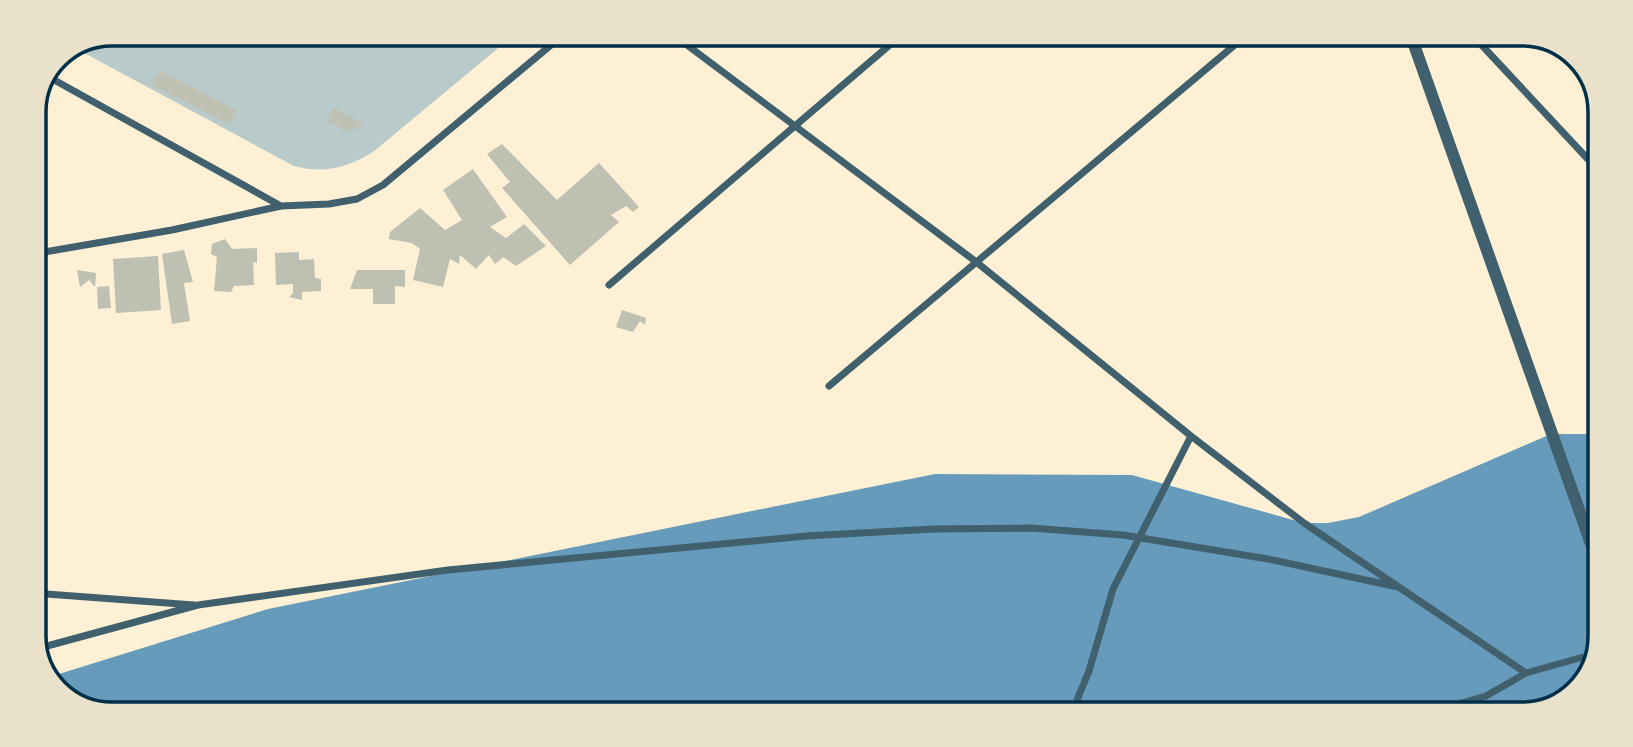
<svg xmlns="http://www.w3.org/2000/svg" width="1633" height="747" font-family="Merriweather,serif">
<style>
.green{fill:#b9caca}
.water{fill:#669bbc}
.building{fill:#bec0b2}
.lines{fill:none;stroke-linecap:round;stroke-linejoin:round}
.minor{stroke:#3f606c;stroke-width:7}
.tertiary{stroke:#3f606c;stroke-width:12}
.rim{fill:none;stroke:#003049;stroke-width:3.5}
</style>
<rect width="100%" height="100%" fill="#fdf0d5"/>
<path class="green" d="M 111,33 L 514,35 L 373,152 C 346,168 325,174 294,166 L 75,48 Z"/>
<path class="water" d="M 1551,434 L 1596,434 L 1594,666 L 1565,700 L 1522,714 L 81,708 L 46,678 L 268,609 L 935,474 L 1132,475 L 1304,523 L 1328,523 L 1359,517 Z"/>
<path class="building" d="M 160,71 L 236,110 L 229,124 L 152,85 Z
M 334,108 L 363,124 L 359,131 L 351,127 L 348,132 L 327,121 Z
M 502,144 L 557,200 L 599,163 L 639,207 L 633,212 L 626,206 L 611,215 L 619,222 L 570,265 L 502,188 L 510,182 L 487,154 Z
M 473,169 L 507,217 L 490,227 L 506,238 L 524,224 L 546,246 L 516,266 L 503,257 L 495,264 L 489,255 L 476,269 L 460,255 L 459,264 L 450,259 L 443,287 L 413,280 L 420,249 L 412,243 L 389,239 L 390,232 L 420,208 L 445,230 L 462,220 L 443,190 Z
M 225,239 L 232,249 L 257,248 L 257,263 L 253,262 L 254,285 L 234,286 L 231,292 L 214,291 L 217,257 L 211,254 L 212,244 Z
M 184,250 L 193,282 L 184,283 L 190,321 L 172,324 L 162,254 Z
M 299,252 L 299,260 L 314,259 L 315,278 L 321,279 L 321,291 L 302,292 L 302,300 L 289,297 L 293,293 L 293,284 L 276,285 L 275,253 Z
M 158,256 L 161,310 L 116,313 L 113,259 Z
M 77,270 L 96,273 L 95,287 L 89,280 L 80,287 Z
M 357,270 L 405,270 L 405,287 L 395,286 L 395,304 L 373,304 L 373,289 L 350,289 Z
M 109,286 L 111,308 L 98,309 L 97,287 Z
M 622,310 L 646,318 L 645,325 L 640,321 L 633,332 L 616,327 Z"/>
<g class="lines">
<path class="minor" d="M 675,36 L 975,261 L 1191,436 L 1304,523 L 1526,673 L 1594,654
M 1476,39 L 1599,171
M 47,76 L 281,206
M 33,254 L 172,230 L 281,206 L 329,204 L 357,199 L 383,185 L 563,35
M 609,285 L 899,37
M 829,386 L 1243,38
M 33,593 L 194,605
M 36,649 L 198,605 L 448,570 L 806,536 L 934,529 L 1031,528 L 1123,535 L 1268,559 L 1398,587
M 1072,712 L 1089,671 L 1113,589 L 1191,436
M 1427,713 L 1486,696 L 1526,673"/>
<path class="tertiary" d="M 1412,39 L 1595,555"/>
</g>
<path d="M0 0H1633V747H0ZM112 46H1522A66 66 0 0 1 1588 112V636A66 66 0 0 1 1522 702H112A66 66 0 0 1 46 636V112A66 66 0 0 1 112 46Z" fill="#e9e1ca" fill-rule="evenodd"/>
<path class="rim" d="M112 46H1522A66 66 0 0 1 1588 112V636A66 66 0 0 1 1522 702H112A66 66 0 0 1 46 636V112A66 66 0 0 1 112 46Z"/>
</svg>
